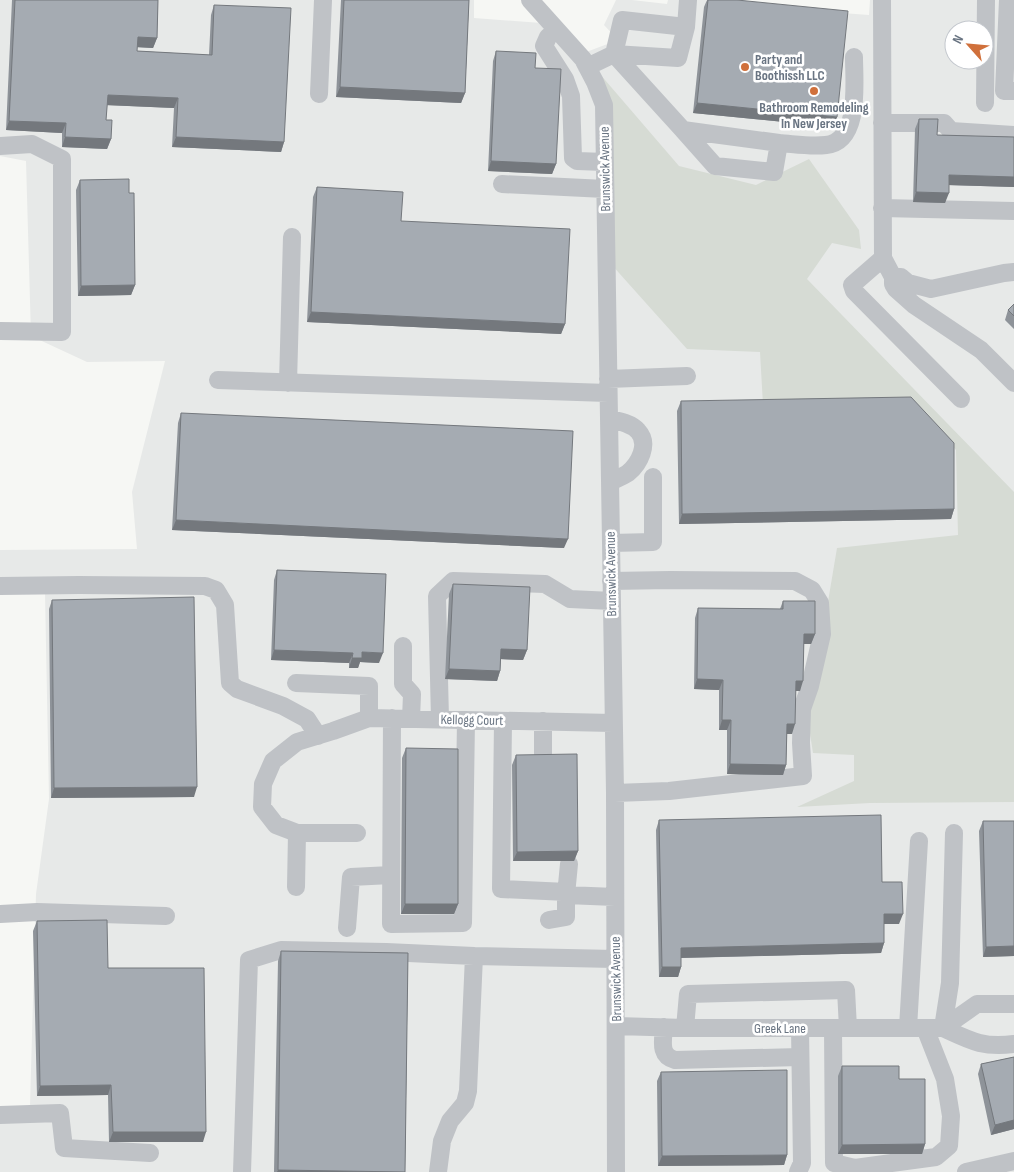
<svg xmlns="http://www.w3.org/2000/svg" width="1014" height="1172" font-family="'Sofia Sans Condensed',sans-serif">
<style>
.built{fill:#e7e9e8;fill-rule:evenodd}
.green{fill:#d6dbd4}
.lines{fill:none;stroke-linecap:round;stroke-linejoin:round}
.minor{stroke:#bfc2c6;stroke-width:18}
.wall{fill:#8e9399}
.shaded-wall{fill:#74787d}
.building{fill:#a5abb2;stroke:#74787d}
.poi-dot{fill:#d0703b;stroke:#fff;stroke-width:2}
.labels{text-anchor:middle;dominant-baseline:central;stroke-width:5;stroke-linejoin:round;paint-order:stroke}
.poi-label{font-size:14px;font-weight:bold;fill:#697482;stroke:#fff;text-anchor:start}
.street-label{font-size:14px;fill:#697482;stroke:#fff}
</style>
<rect width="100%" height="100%" fill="#f6f7f4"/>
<path class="built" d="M 0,0 L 474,0 L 474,18 L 555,24 L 581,54 L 618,40 L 604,25 L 616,0 L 632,0 L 667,4 L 668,0 L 706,0 L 706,3 L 869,15 L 870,0 L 1014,0 L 1014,1172 L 0,1172 L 0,1120 L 30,1105 L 36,894 L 49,799 L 45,593 L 0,594 L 0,550 L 137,549 L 132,492 L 165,361 L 87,362 L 31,336 L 26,161 L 0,156 ZM 954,30 L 984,30 L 984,60 L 954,60 Z"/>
<path class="green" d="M 599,73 L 679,166 L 756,185 L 809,159 L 859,230 L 861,249 L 832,243 L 807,279 L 1014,492 L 1014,802 L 870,803 L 797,807 L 854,781 L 854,755 L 813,753 L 808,721 L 837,548 L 958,535 L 956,450 L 917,405 L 763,405 L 760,352 L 687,349 L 611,264 Z"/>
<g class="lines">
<path class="minor" d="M 530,0 L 583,59 L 595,82 L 604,105 L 615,793 L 616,1172
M 882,0 L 883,258 L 852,285 L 854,291 L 961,399
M 1008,0 L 1004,91 L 1014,91
M 686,27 L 688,0
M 556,30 L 548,37 L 544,46 L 565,79 L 571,96 L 573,158 L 577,161 L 605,162
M 614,54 L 683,130 L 779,143 L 774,172 L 715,166 L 683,130
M 587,67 L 614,54 L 622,20 L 686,27 L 678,58 L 614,54
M 319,94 L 323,0
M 985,103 L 986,0
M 882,123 L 944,123 L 951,131 L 1014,135
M 779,143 C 794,144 811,147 826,145 C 861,141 854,83 854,57
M 0,146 L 32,144 L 62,159 L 62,332 L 0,331
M 502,184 L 605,189
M 882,208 L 1014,211
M 883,258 L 893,277 L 893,284 L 896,289 L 914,305 L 981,350 L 1014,383
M 893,277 L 901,277 L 908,283 L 931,289 L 1004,273 L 1014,272
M 608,379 L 687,376
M 218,380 L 608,393
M 288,383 L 292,237
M 609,419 C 619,421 631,423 638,431 C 650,444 639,464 628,473 C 622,477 616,479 610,482
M 611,543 L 653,542 L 653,477
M 611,581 L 670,580 L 795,581 L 812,590 L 820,603 L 822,634 L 810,686 L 802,709 L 801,743 L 803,776 L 669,791 L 615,793
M 0,586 L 79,585 L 205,586 L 216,590 L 225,605 L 230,683 L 237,689 L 283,706 L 307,719 L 318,736
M 403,646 L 403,684 L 412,694 L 411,719
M 296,683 L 369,686 L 369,718
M 392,718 L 391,924 L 463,923 L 466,720
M 440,719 L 437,596 L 453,581 L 545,584 L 570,599 L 612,601
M 503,721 L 501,889 L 567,892
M 543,759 L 543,721
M 297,833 L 357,833
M 569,864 L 566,895 L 615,897
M 296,887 L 297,833 L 276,825 L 262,807 L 263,784 L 273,761 L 297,742 L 333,731 L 369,718 L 613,723
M 0,914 L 37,912 L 166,916
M 549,920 L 566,917 L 566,895
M 347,928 L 351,877 L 391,875
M 474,956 L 615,959
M 616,1026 L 685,1028 L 943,1028 C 971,1041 983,1048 1014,1044
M 664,1027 C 663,1041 659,1056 675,1060 L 800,1057
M 685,1028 L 688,994 L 846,990 L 848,1028
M 833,1028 L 834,1163 L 855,1168 L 936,1157 L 949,1146 L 951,1116 L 945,1079 L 925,1028
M 908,1028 L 919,841
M 943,1028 L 950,983 L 954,833
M 943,1028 L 977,1004 L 1014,1004
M 0,1115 L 60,1113 L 64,1148 L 150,1153
M 242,1172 L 249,960 L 281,950 L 386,952 L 474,956 L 468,1091 L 465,1103 L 450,1121 L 442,1141 L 438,1172
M 798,1172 L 802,1163 L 800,1028
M 966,1172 L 1014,1161"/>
</g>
<path class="wall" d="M 12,0 L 158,0 L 157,38 L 153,48 L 137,47 L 137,51 L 209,55 L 211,15 L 214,5 L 284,142 L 281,152 L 172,147 L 174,108 L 107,105 L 106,120 L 111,139 L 107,149 L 62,147 L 62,133 L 6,130 Z
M 341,0 L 469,0 L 465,93 L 461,103 L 336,97 Z
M 707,0 L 737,0 L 837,117 L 834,127 L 693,113 L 704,7 Z
M 496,51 L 535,68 L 556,164 L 552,174 L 488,171 L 493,61 Z
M 919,119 L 937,135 L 1014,137 L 1014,187 L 949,185 L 945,203 L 913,202 L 915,129 Z
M 80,180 L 129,193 L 135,285 L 131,295 L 78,296 L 76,190 Z
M 317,187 L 401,221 L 565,324 L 561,334 L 307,322 L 313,197 Z
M 1014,304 L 1014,329 L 1005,320 L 1008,310 Z
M 681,401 L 954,509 L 951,519 L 679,524 L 677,411 Z
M 181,413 L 564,548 L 172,530 L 178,423 Z
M 277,570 L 379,663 L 360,662 L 358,668 L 349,668 L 349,663 L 271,660 L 274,580 Z
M 453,584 L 527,650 L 523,660 L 501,659 L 500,671 L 497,681 L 445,679 L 449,594 Z
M 52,600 L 194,797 L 51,798 L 49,609 Z
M 783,601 L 815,634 L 811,644 L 804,644 L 800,691 L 795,691 L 792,734 L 787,734 L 786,765 L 783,775 L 727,774 L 727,730 L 719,730 L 719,690 L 694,689 L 695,618 L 698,608 L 780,609 Z
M 406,748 L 458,904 L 454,914 L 401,914 L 402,758 Z
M 516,755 L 578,851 L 574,861 L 513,861 L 512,765 Z
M 659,820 L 882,882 L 899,924 L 884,924 L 884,943 L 881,953 L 681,958 L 681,967 L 678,977 L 659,977 L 656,830 Z
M 983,821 L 1014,821 L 1014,956 L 983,957 L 979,831 Z
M 37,921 L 108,968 L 203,1142 L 109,1142 L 108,1095 L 37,1096 L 33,931 Z
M 281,951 L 408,953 L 405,1172 L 274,1172 L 278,961 Z
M 1014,1057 L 1014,1129 L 991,1135 L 978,1074 L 981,1064 Z
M 842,1066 L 899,1079 L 925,1144 L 922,1154 L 838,1154 L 838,1076 Z
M 661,1072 L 787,1155 L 784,1165 L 658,1166 L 657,1081 Z"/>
<path class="shaded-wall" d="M 138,37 L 157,38 L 153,48 L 134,47 Z
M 340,87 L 465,93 L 461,103 L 336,97 Z
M 108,95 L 178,98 L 174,108 L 104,105 Z
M 697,103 L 837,117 L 834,127 L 693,113 Z
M 9,121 L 66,123 L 62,133 L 6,130 Z
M 65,137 L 111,139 L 107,149 L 62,147 Z
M 176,137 L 284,142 L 281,152 L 172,147 Z
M 491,161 L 556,164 L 552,174 L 488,171 Z
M 949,175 L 1014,177 L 1014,187 L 946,185 Z
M 916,192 L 949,193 L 945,203 L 913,202 Z
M 135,285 L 131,295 L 78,296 L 81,286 Z
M 311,312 L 565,324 L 561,334 L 307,322 Z
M 954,509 L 951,519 L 679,524 L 682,514 Z
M 176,520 L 568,539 L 564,548 L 172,530 Z
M 804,634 L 815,634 L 811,644 L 800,644 Z
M 501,649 L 527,650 L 523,660 L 498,659 Z
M 274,650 L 353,653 L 349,663 L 271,660 Z
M 362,652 L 383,653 L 379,663 L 360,662 L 358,668 L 349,668 L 352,658 Z
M 449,669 L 500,671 L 497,681 L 445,679 Z
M 697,679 L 723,680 L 719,690 L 694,689 Z
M 796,681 L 803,681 L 800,691 L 792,691 Z
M 722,720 L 731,720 L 727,730 L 719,730 Z
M 787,724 L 795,724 L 792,734 L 783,734 Z
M 730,764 L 786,765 L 783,775 L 727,774 Z
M 197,787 L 194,797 L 51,798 L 54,788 Z
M 578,851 L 574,861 L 513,861 L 517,852 Z
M 405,904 L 458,904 L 454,914 L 401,914 Z
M 884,914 L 903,914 L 899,924 L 880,924 Z
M 884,943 L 881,953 L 677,958 L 681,948 Z
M 1014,946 L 1014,956 L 983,957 L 986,947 Z
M 662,967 L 681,967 L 678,977 L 659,977 Z
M 111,1085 L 108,1095 L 37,1096 L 40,1086 Z
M 1014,1120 L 1014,1129 L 991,1135 L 995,1125 Z
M 113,1132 L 206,1132 L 203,1142 L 109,1142 Z
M 925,1144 L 922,1154 L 838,1154 L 842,1145 Z
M 787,1155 L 784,1165 L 658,1166 L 662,1156 Z
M 278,1170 L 405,1172 L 277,1172 Z"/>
<path class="building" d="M 15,0 L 158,0 L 157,38 L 138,37 L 137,51 L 212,55 L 214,5 L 291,8 L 284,142 L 176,137 L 178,98 L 108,95 L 106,120 L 112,120 L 111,139 L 65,137 L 66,123 L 9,121 Z
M 344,0 L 469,0 L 465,93 L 340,87 Z
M 708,0 L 737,0 L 848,11 L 837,117 L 697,103 Z
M 496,51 L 536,53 L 535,68 L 561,69 L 556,164 L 491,161 Z
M 919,119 L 938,119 L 937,135 L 1014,137 L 1014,177 L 949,175 L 949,193 L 916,192 Z
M 129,179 L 129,193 L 134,193 L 135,285 L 81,286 L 80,180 Z
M 317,187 L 403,192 L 401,221 L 570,229 L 565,324 L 311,312 Z
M 1014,304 L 1014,316 L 1008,310 Z
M 911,397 L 954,443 L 954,509 L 682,514 L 681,401 Z
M 181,413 L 573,431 L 568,539 L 176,520 Z
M 277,570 L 386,574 L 383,653 L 362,652 L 362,658 L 352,658 L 353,653 L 274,650 Z
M 453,584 L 530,587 L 527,650 L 501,649 L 500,671 L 449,669 Z
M 194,597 L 197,787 L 54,788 L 52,600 Z
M 783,601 L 815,601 L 815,634 L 804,634 L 803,681 L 796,681 L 795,724 L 787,724 L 786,765 L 730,764 L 731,720 L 722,720 L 723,680 L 697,679 L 698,608 L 783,609 Z
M 406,748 L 458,749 L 458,904 L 405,904 Z
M 577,754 L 578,851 L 517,852 L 516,755 Z
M 881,815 L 882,882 L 902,882 L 903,914 L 884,914 L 884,943 L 681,948 L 681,967 L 662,967 L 659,820 Z
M 983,821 L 1014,821 L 1014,946 L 986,947 Z
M 107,920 L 108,968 L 204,968 L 206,1132 L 113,1132 L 111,1085 L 40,1086 L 37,921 Z
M 281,951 L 408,953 L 405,1172 L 278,1170 Z
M 1014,1057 L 1014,1120 L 995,1125 L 981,1064 Z
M 842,1066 L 899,1066 L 899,1079 L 925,1079 L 925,1144 L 842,1145 Z
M 787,1070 L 787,1155 L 662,1156 L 661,1072 Z"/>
<g class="poi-dot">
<circle cx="745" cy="67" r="5"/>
<circle cx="814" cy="91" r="5"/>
</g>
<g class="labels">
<g class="poi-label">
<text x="755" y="59">Party and<tspan x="755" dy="16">Boothissh LLC</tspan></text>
<text x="814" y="107" text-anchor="middle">Bathroom Remodeling<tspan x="814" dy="16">In New Jersey</tspan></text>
</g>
<g class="street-label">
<text transform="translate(605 169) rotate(-91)">Brunswick Avenue</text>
<text transform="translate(611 574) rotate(-91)">Brunswick Avenue</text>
<text transform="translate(472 720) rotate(1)">Kellogg Court</text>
<text transform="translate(616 979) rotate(-91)">Brunswick Avenue</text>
<text x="780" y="1028">Greek Lane</text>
</g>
</g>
<g transform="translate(969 45) rotate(297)"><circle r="24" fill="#ffffff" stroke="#c3c7cd"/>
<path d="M0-4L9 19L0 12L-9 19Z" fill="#d0703b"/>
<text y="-8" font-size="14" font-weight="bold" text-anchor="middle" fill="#697482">N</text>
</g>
</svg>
